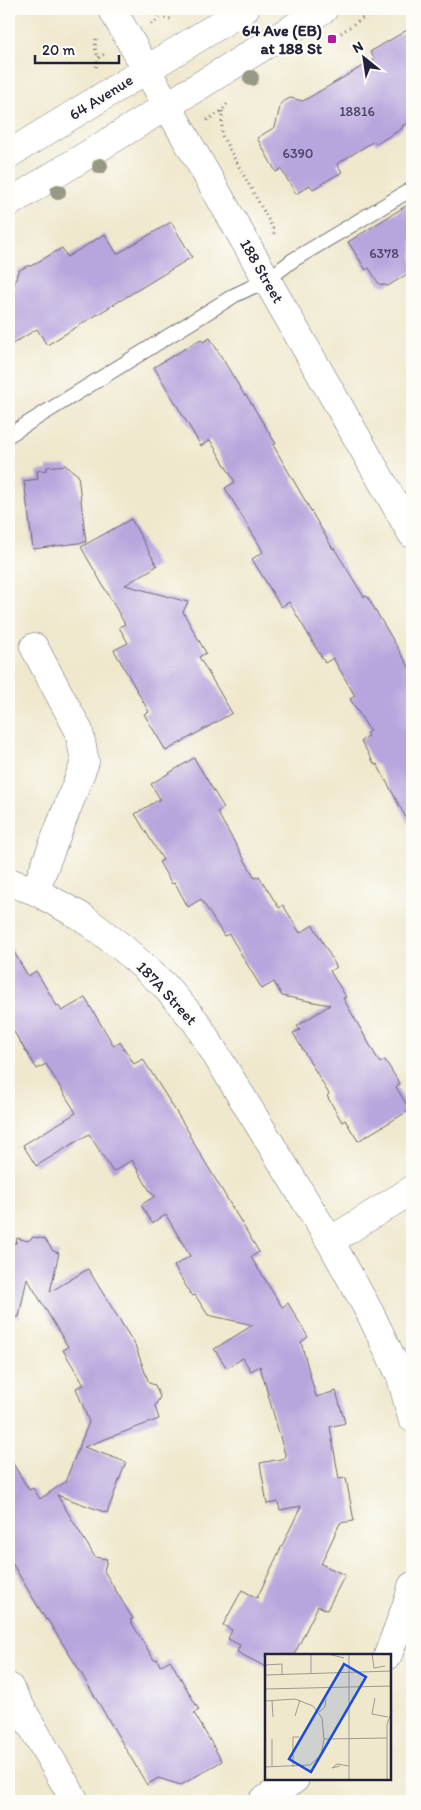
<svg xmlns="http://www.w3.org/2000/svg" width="421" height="1810" font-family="Itim,sans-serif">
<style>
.building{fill:#b7a5dd}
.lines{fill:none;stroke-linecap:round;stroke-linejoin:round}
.service-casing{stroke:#6a676e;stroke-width:16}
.minor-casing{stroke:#6a676e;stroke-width:29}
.tertiary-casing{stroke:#6a676e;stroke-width:29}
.secondary-casing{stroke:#6a676e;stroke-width:29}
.path{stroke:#6a676e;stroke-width:3;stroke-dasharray:1 4;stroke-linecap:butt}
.service{stroke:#fff;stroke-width:14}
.minor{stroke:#fff;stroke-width:28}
.tertiary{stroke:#fff;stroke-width:28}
.secondary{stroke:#fff;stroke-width:28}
.tree{fill:#989984}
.poi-dot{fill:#b5179e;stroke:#fdfcf7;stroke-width:2}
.labels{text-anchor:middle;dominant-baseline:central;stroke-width:4.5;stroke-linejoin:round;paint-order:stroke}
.number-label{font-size:14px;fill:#474364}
.poi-label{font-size:16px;font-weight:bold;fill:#22223b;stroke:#fdfcf7;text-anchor:end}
.street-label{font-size:16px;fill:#22223b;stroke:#fdfcf7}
.inset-road{fill:none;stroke:#9d9993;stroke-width:1}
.view{fill:#1d4ed8;fill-opacity:0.15;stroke:#1d4ed8;stroke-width:2.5}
.inset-edge{fill:none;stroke:#22223b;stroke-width:2.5}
</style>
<rect width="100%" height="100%" fill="#fdfcf7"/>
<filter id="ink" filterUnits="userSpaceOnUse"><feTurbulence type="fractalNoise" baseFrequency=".02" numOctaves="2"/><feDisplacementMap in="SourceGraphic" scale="10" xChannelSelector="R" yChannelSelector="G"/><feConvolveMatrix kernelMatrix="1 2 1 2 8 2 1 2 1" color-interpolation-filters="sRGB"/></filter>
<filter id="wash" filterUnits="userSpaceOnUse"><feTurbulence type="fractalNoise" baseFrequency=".0096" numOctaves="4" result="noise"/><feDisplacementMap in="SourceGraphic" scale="20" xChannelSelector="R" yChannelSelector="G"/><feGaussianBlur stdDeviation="1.12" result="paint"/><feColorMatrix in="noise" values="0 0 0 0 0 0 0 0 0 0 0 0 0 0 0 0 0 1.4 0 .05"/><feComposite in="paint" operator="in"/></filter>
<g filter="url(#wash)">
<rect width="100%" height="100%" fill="#efe8cd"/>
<g id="blocks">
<path class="building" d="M 412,27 L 412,121 L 402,126 L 403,128 L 376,144 L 374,141 L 337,164 L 342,172 L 313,189 L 310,185 L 296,194 L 281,169 L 276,172 L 257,138 L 275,127 L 281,103 L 290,98 L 303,101 L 375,59 L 370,52 Z
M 412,202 L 412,271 L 388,286 L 379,284 L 369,268 L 366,270 L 348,242 Z
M 171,222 L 192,257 L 47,345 L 37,329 L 9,346 L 9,303 L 18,271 L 27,266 L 31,266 L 62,248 L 67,257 L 105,234 L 117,254 Z
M 210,338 L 245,396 L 246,395 L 276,444 L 273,445 L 333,549 L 334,548 L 364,597 L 367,596 L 412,672 L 412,829 L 377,764 L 375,765 L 361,741 L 368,736 L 366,733 L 370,731 L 350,699 L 355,696 L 333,658 L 325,663 L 289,602 L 281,607 L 252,559 L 263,552 L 260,546 L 225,488 L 235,482 L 210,440 L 201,446 L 154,367 L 201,339 L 203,342 Z
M 65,465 L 78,475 L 86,542 L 33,549 L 24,481 L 38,479 L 37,471 L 47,470 L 47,467 Z
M 131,519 L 157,566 L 125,585 L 188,602 L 183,612 L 206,653 L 199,657 L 232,713 L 166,751 L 144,714 L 149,712 L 114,650 L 128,643 L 119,627 L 125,624 L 81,547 Z
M 194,758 L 224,808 L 217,812 L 255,878 L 259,876 L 279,908 L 283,905 L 300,933 L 313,925 L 336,966 L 337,967 L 330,971 L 346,997 L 343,998 L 380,1063 L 385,1060 L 400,1084 L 396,1087 L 410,1110 L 358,1141 L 345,1120 L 342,1122 L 327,1096 L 329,1094 L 293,1033 L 300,1030 L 297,1026 L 330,1005 L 282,996 L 274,982 L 262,989 L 229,934 L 224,936 L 201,899 L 188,907 L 175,883 L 172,884 L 159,862 L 163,860 L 135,814 L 160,799 L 151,784 Z
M 9,944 L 28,976 L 36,971 L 57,1006 L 58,1005 L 62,1011 L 85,998 L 114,1046 L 120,1042 L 134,1064 L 143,1059 L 190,1134 L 189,1135 L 259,1252 L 251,1257 L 282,1307 L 288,1303 L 308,1337 L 301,1342 L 316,1397 L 336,1391 L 345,1423 L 330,1427 L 339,1479 L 346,1478 L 354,1521 L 340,1523 L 321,1564 L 345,1575 L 327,1610 L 318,1606 L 294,1655 L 266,1655 L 266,1667 L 237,1652 L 240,1645 L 228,1639 L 232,1630 L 223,1625 L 242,1590 L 257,1598 L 301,1506 L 280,1510 L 278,1502 L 267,1504 L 260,1463 L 286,1458 L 260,1366 L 251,1371 L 243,1358 L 227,1368 L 214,1349 L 253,1325 L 208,1315 L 195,1295 L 192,1296 L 174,1266 L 190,1256 L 166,1215 L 152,1223 L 141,1205 L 155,1196 L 151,1193 L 132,1160 L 113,1172 L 89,1134 L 36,1166 L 23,1145 L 76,1113 L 46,1064 L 37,1069 L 9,1024 Z
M 33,1237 L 45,1239 L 53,1251 L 59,1253 L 50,1292 L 88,1269 L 135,1345 L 149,1383 L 155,1385 L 160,1397 L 155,1406 L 159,1419 L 84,1447 L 126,1462 L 107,1513 L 57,1495 L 95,1557 L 107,1559 L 104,1571 L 133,1619 L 130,1620 L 154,1660 L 157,1659 L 160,1666 L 170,1660 L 199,1710 L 194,1713 L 222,1761 L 181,1785 L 158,1778 L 147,1785 L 78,1668 L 47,1619 L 46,1620 L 9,1558 L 9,1457 L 29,1490 L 33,1488 L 40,1499 L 65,1482 L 89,1422 L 76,1388 L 84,1385 L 63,1350 L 68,1347 L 27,1278 L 19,1317 L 9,1316 L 9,1244 L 16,1243 L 17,1238 L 28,1241 Z"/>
</g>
</g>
<g filter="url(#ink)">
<use href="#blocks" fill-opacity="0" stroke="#6a676e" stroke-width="1"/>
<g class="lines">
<defs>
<path id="service" d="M 9,435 L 235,295 L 267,280 L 293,260 L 412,189"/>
<path id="minor" d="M 34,647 L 79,731 L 85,762 L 35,891
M 9,882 L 35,891 L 82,917 L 124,949 L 164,985 L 196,1022 L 330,1241 L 370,1313 L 401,1377 L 412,1418
M 330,1241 L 412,1190
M 388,1655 L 409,1598 L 412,1586
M 9,1687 L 75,1801
M 263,1801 L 295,1779"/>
<path id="tertiary" d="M 112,9 L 412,534"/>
<path id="secondary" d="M 9,154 L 245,9
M 9,203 L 324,9"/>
</defs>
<use href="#service" class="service-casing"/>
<use href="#minor" class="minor-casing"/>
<use href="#tertiary" class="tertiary-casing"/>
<use href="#secondary" class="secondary-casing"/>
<path class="path" d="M 144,10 L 153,11 L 161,18
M 151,24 L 161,18 L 173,19
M 341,33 L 375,9
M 96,39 L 95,48 L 98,58
M 96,67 L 98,58 L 106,53
M 222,111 L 222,136 L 268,219 L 274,231 L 274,234
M 207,120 L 222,111 L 227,104"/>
<use href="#service" class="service"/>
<use href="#minor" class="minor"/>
<use href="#tertiary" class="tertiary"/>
<use href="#secondary" class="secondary"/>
</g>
<g class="tree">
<circle cx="251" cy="78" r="8"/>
<circle cx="100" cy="166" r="8"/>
<circle cx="58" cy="192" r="8"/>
</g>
</g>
<rect class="poi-dot" x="327" y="34" width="10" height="10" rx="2.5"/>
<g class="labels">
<g class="number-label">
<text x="357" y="111">18816</text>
<text x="298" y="153">6390</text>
<text x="384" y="253">6378</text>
</g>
<g class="poi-label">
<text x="322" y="30">64 Ave (EB)<tspan x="322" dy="18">at 188 St</tspan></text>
</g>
<g class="street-label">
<text transform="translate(101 97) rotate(-32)">64 Avenue</text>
<text transform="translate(262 271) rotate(60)">188 Street</text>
<text transform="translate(167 993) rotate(47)">187A Street</text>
</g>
</g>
<g transform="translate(265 1654)">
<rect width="126" height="126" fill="#efe8cd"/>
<path class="inset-road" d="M 63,0 L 79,4M 84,0 L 84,126M 107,0 L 109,14 L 120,12M 0,11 L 17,10 L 17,20M 46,19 L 46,0M 0,21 L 127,17M 0,35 L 127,32M 110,44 L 107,60 L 123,63M 7,46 L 8,63M 0,47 L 30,45 L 48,52 L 57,64 L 59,85 L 56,101 L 45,111 L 0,113M 54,58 L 60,53 L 61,45M 30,62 L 35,46M 59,85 L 122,84M 75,112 L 67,114 L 72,110 L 84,112M 7,113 L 7,85M 28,113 L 28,83 L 34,83M 122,126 L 122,70 L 127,57"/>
<path class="view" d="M 79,10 L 101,23 L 46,118 L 24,105 Z"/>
<rect width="126" height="126" class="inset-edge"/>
</g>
<rect width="421" height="1810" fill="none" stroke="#fdfcf7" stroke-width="30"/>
<g transform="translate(364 58) rotate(330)" stroke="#fdfcf7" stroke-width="4" paint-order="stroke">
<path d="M0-4L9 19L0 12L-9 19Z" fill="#22223b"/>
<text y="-8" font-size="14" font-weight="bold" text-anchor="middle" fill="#22223b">N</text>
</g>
<path d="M35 55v8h84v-8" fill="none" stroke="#22223b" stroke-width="2.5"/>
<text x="42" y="55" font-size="15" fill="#22223b" stroke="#fdfcf7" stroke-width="4" paint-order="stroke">20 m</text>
</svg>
